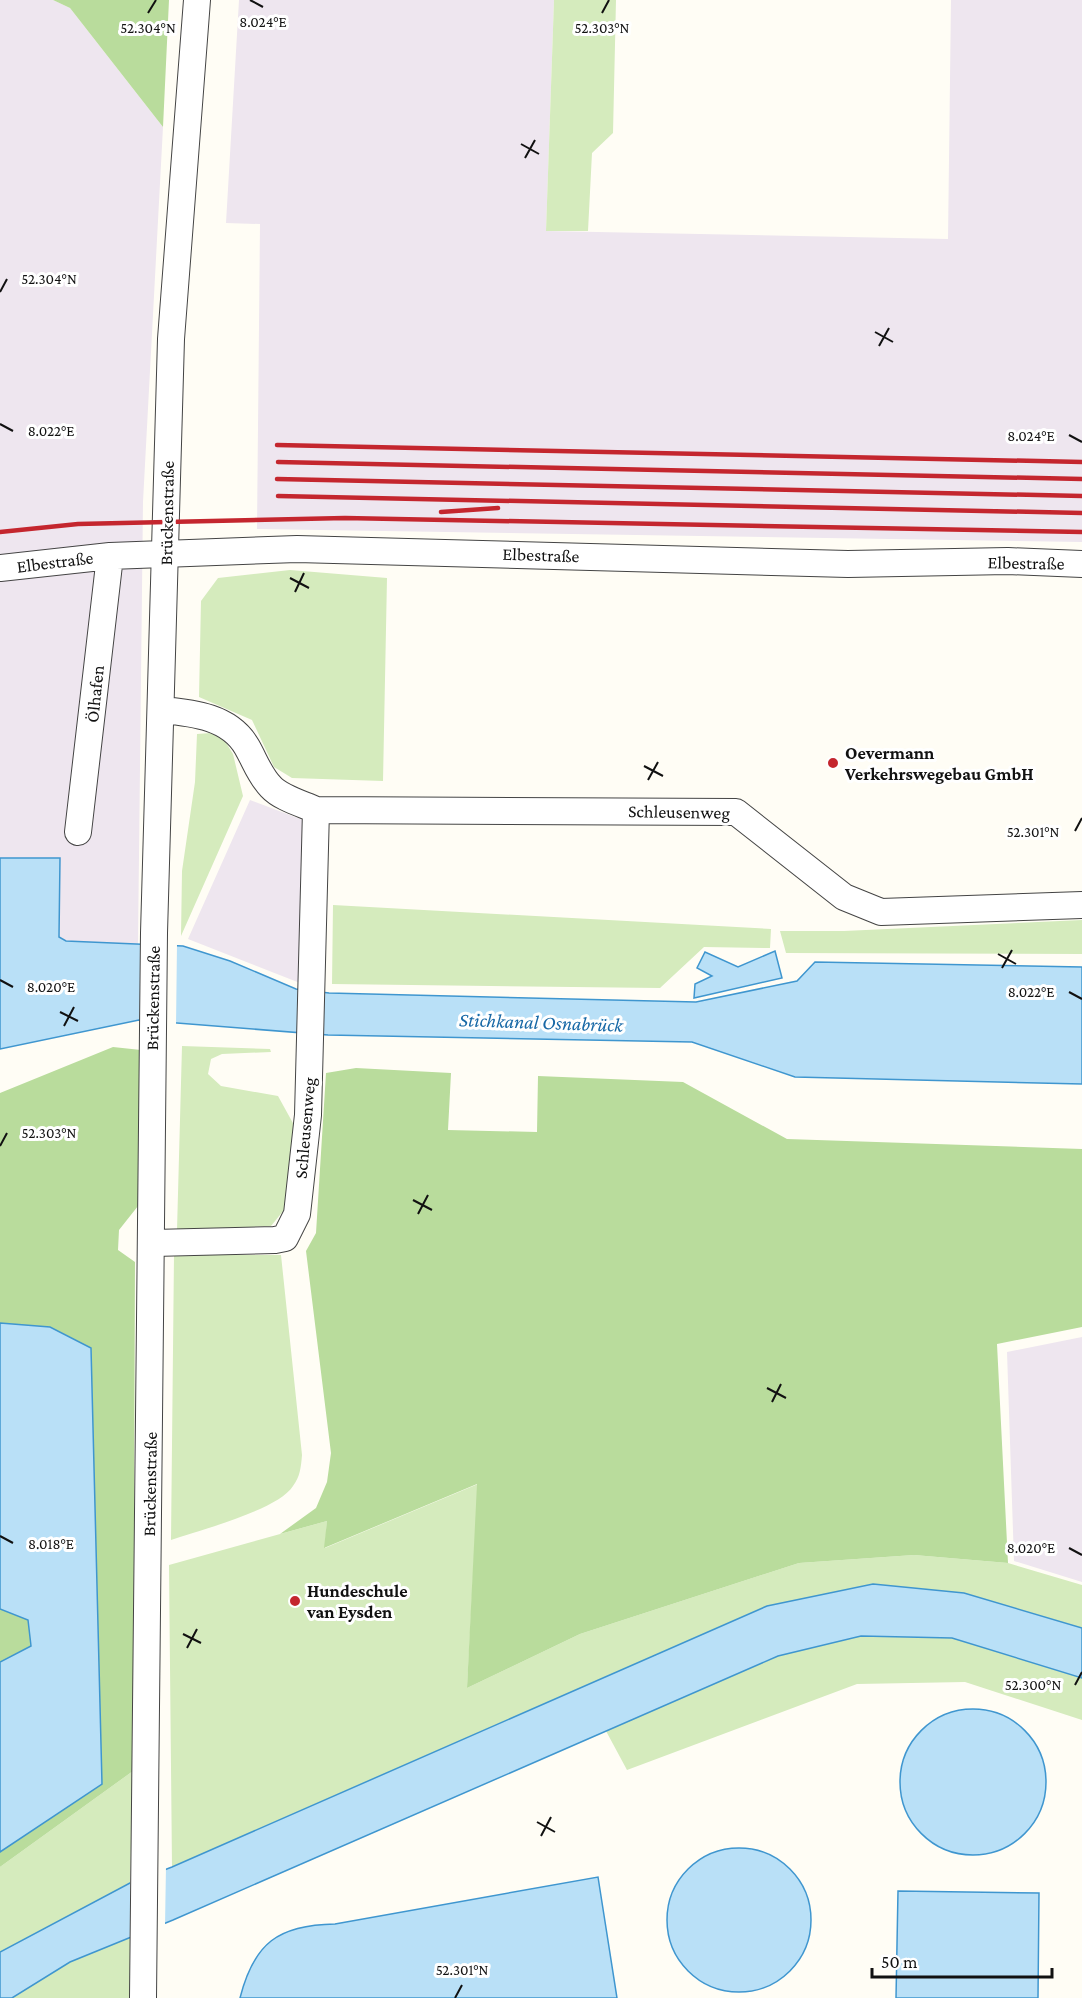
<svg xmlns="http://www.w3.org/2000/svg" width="1082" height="1998" font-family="'Crimson Pro',serif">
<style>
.industrial{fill:#eee6ef}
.green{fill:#d5ebbd}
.forest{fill:#b9dc9c}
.water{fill:#b9e0f7;stroke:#3f96cf;stroke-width:1.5}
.pier{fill:#fffdf5}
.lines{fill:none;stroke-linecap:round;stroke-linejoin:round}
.street-casing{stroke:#444;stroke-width:28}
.street{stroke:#fff;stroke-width:26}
.rail{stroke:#c4262e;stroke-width:4.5}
.ticks{fill:none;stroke:#111;stroke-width:2}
.poi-dot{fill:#c4262e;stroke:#fff;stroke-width:2}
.labels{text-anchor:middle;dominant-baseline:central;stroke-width:6;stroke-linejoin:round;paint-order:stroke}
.street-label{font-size:18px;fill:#111;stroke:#fff}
.poi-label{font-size:18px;font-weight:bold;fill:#111;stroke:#fff;text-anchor:start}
.water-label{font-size:20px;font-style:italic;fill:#1768a6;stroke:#fff}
.ticks-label{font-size:15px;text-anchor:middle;fill:#111;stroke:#fff;stroke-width:6;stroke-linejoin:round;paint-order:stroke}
</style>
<rect width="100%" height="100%" fill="#fffdf5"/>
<path class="industrial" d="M 0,0 L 53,0 L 70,8 L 163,127 L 143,502 L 138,944 L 66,941 L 59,937 L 60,859 L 0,858 Z
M 239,0 L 554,0 L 546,231 L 948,239 L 951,0 L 1082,0 L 1082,542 L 257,529 L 260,224 L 226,223 Z
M 250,800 L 303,820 L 300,983 L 188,939 Z
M 1082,1337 L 1082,1582 L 1014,1561 L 1007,1352 Z"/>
<path class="green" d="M 554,0 L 616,0 L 613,133 L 592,153 L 588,231 L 546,231 Z
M 290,570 L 387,578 L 383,781 L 292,778 L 274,767 L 252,720 L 199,697 L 201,601 L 218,578 Z
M 211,733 L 225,741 L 233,754 L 243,796 L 181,936 L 182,871 L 195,782 L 197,734 Z
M 333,905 L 771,929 L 770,948 L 704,947 L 660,988 L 332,984 Z
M 1082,920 L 1082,954 L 786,953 L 780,931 L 844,931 Z
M 182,1046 L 270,1049 L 271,1052 L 222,1054 L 211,1059 L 208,1074 L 221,1086 L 278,1096 L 294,1125 L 284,1210 L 271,1226 L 177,1230 Z
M 174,1255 L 281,1255 L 302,1455 C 301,1467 300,1477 293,1486 C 278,1510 200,1530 171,1540 Z
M 478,1484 L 467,1688 L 580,1634 L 799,1563 L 914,1555 L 1008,1563 L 1082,1585 L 1082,1628 L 964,1593 L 873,1584 L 767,1606 L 172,1867 L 169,1565 L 327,1521 L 325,1548 Z
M 861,1636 L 952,1638 L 1082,1678 L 1082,1720 L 965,1682 L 857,1684 L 627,1770 L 606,1731 L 778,1656 Z
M 133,1771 L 130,1883 L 0,1952 L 0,1867 Z
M 130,1936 L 130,1998 L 12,1998 L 70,1962 Z"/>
<path class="forest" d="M 53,0 L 169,0 L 163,127 L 70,8 Z
M 113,1047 L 141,1050 L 138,1206 L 119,1230 L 118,1250 L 135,1262 L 133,1771 L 0,1867 L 0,1093 Z
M 356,1068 L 451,1073 L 448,1130 L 537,1132 L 538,1076 L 683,1082 L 787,1139 L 1082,1149 L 1082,1327 L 997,1344 L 1008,1563 L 914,1555 L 799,1563 L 580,1634 L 467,1688 L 477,1484 L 324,1548 L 327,1521 L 280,1534 L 316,1508 L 327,1482 L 331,1453 L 306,1251 L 316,1233 L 326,1073 Z"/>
<path class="water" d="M 0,858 L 60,858 L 59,937 L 66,941 L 183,946 L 230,961 L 296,989 L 329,993 L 696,1002 L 797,981 L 815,962 L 1082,967 L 1082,1084 L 795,1077 L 692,1042 L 328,1035 L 139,1020 L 0,1049 Z
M 775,951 L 782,978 L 694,998 L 695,984 L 712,976 L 697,968 L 705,952 L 738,967 Z
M 0,1323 L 50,1327 L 91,1348 L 102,1784 L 0,1852 L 0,1662 L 31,1646 L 28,1620 L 0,1609 Z
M 873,1584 L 964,1593 L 1082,1628 L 1082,1678 L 952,1638 L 861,1636 L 778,1656 L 173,1920 L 70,1962 L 12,1998 L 0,1998 L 0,1952 L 130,1883 L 172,1867 L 767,1606 Z
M900 1782a73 73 0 1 1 146 0a73 73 0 1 1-146 0Z
M667 1920a72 72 0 1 1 144 0a72 72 0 1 1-144 0Z
M 598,1877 L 617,1998 L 240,1998 C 254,1943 278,1925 335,1924 Z
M 898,1891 L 1039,1893 L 1038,1998 L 896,1998 Z"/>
<path class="pier" d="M 142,941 L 177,943 L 176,1026 L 141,1023 Z
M 166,1866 L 165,1926 L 130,1939 L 130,1880 Z"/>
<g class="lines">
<defs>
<path id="street" d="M 0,568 L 110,556 L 297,549 L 848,564 L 1008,561 L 1082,564
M 162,710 C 194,713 230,717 247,747 C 255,761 260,776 271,787 C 281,798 303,804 316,810
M 78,832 L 110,556
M 153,1243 L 275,1240 L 285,1238 L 297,1214 L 308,1115 L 316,810 L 736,812 L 844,897 L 881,912 L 1082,905
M 143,1998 L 154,933 L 171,339 L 197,0"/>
</defs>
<use href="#street" class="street-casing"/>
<use href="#street" class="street"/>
<path class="rail" d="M 277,445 L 1082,462
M 278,462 L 1082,479
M 277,479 L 1082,496
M 278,496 L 1082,513
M 441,512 L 498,508
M 0,532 L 78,524 L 345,518 L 1082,532"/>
</g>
<path class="ticks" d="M 250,0 L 263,7M 148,13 L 156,0M 602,13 L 609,0M 521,144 L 539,154M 525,158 L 535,140M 0,292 L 7,279M 875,332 L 893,342M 879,346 L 889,328M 0,424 L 13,431M 1069,435 L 1082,442M 290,578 L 309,588M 295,592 L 304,573M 644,766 L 663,776M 648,780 L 658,762M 1075,831 L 1082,818M 998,954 L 1016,964M 1002,968 L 1012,950M 0,980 L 13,987M 1069,992 L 1082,999M 60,1012 L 78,1021M 64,1026 L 74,1007M 0,1146 L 7,1133M 413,1200 L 432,1210M 418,1214 L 428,1195M 767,1388 L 786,1398M 772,1402 L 781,1384M 0,1536 L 13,1543M 1069,1548 L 1082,1555M 183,1634 L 201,1643M 187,1648 L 197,1629M 1075,1685 L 1082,1672M 537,1822 L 555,1832M 541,1836 L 551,1817M 455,1998 L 462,1985"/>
<g class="poi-dot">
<circle cx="833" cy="763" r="6"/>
<circle cx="295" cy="1601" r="6"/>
</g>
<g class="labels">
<g class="street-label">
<text transform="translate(167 513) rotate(-89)">Brückenstraße</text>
<text transform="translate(541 555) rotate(2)">Elbestraße</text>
<text transform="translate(55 562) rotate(-7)">Elbestraße</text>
<text transform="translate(1026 563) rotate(1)">Elbestraße</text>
<text transform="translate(95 694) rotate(-84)">Ölhafen</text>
<text transform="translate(679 812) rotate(1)">Schleusenweg</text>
<text transform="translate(153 998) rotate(-89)">Brückenstraße</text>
<text transform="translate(305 1128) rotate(-85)">Schleusenweg</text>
<text transform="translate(150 1484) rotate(-89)">Brückenstraße</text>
</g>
<g class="poi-label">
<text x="845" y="753">Oevermann<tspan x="845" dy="21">Verkehrswegebau GmbH</tspan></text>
<text x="307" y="1591">Hundeschule<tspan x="307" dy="21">van Eysden</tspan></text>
</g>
<g class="water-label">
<text transform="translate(541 1022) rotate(2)">Stichkanal Osnabrück</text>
</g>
</g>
<g class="ticks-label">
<text x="263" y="27">8.024°E</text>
<text x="148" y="33">52.304°N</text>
<text x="602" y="33">52.303°N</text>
<text x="49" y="284">52.304°N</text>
<text x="51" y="436">8.022°E</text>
<text x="1031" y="441">8.024°E</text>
<text x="1033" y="837">52.301°N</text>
<text x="51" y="992">8.020°E</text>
<text x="1031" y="997">8.022°E</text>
<text x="49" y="1138">52.303°N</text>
<text x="51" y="1549">8.018°E</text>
<text x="1031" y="1553">8.020°E</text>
<text x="1033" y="1690">52.300°N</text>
<text x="462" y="1975">52.301°N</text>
</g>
<path d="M872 1968v9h180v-9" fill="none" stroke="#111111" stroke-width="3"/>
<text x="881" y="1968" font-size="18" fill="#111111" stroke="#ffffff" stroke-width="4.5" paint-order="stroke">50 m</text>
</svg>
